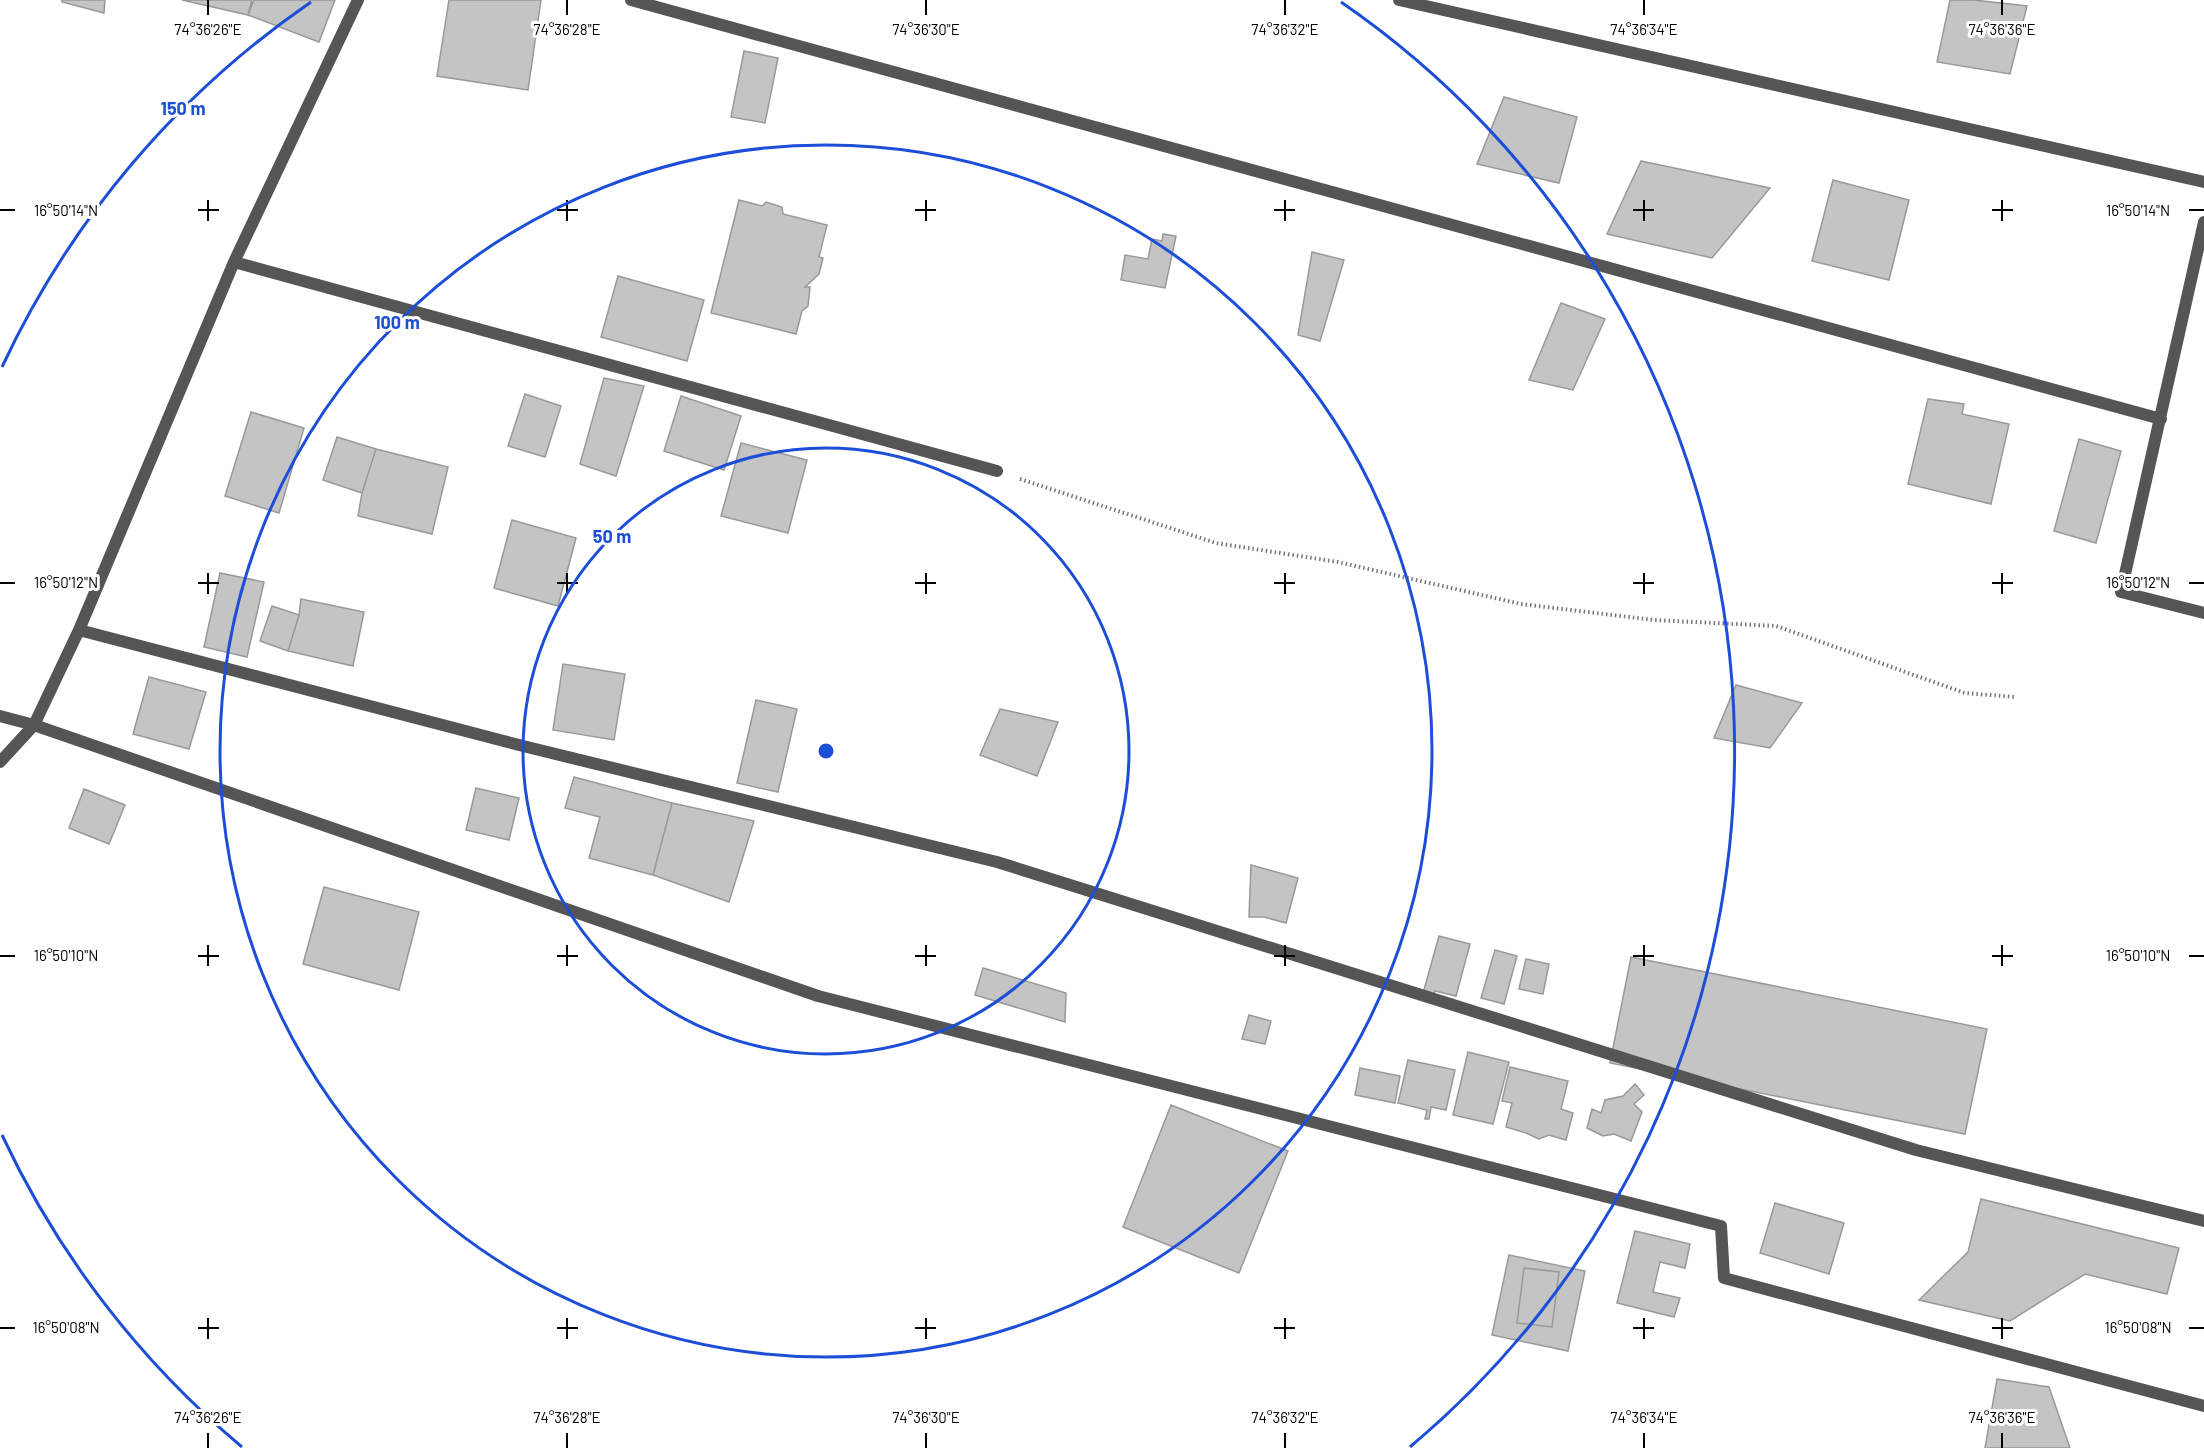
<svg xmlns="http://www.w3.org/2000/svg" width="2204" height="1448" font-family="Barlow,sans-serif">
<style>
.building{fill:#c4c4c4;stroke:#999;stroke-width:1.5}
.lines{fill:none;stroke-linecap:round;stroke-linejoin:round}
.path{stroke:#777;stroke-width:4;stroke-dasharray:1.5 3;stroke-linecap:butt}
.street{stroke:#555;stroke-width:12}
.ticks{fill:none;stroke:#000;stroke-width:2}
.ring{fill:none;stroke:#1d4ed8;stroke-width:3}
.ticks-label{font-size:15px;text-anchor:middle;fill:#000;stroke:#fff;stroke-width:6;stroke-linejoin:round;paint-order:stroke}
.centre{fill:#1d4ed8;stroke:#fff;stroke-width:3}
.ring-label{font-size:18px;text-anchor:middle;font-weight:bold;fill:#1d4ed8;stroke:#fff;stroke-width:6;stroke-linejoin:round;paint-order:stroke}
</style>
<rect width="100%" height="100%" fill="#fff"/>
<path class="building" d="M 62,0 L 105,0 L 104,13 L 62,2 Z
M 182,0 L 252,0 L 248,15 Z
M 254,0 L 335,0 L 319,42 L 248,15 Z
M 449,0 L 541,0 L 528,90 L 437,76 Z
M 1950,0 L 1974,0 L 2027,6 L 2010,74 L 1937,62 Z
M 744,51 L 778,58 L 765,123 L 731,117 Z
M 1504,97 L 1577,117 L 1559,183 L 1477,164 Z
M 1641,161 L 1770,188 L 1712,258 L 1607,234 Z
M 1833,180 L 1909,200 L 1889,280 L 1812,261 Z
M 739,200 L 762,206 L 766,202 L 782,207 L 783,214 L 827,225 L 819,257 L 823,258 L 819,274 L 805,287 L 810,287 L 808,306 L 802,311 L 796,334 L 711,313 Z
M 1163,234 L 1176,236 L 1165,288 L 1121,280 L 1125,255 L 1148,259 L 1152,239 L 1162,241 Z
M 1312,252 L 1344,260 L 1320,341 L 1298,335 Z
M 618,276 L 704,300 L 687,361 L 601,337 Z
M 1561,303 L 1605,319 L 1573,390 L 1529,380 Z
M 604,378 L 644,386 L 616,476 L 580,464 Z
M 525,394 L 561,406 L 545,457 L 508,446 Z
M 681,396 L 741,416 L 724,470 L 664,451 Z
M 1928,399 L 1964,404 L 1962,414 L 2009,424 L 1991,504 L 1908,484 Z
M 251,412 L 304,428 L 279,513 L 225,496 Z
M 337,437 L 376,449 L 362,493 L 323,480 Z
M 2079,439 L 2121,451 L 2096,543 L 2054,531 Z
M 741,443 L 807,460 L 788,533 L 721,516 Z
M 376,449 L 448,467 L 432,534 L 358,516 L 362,493 Z
M 512,520 L 576,538 L 558,606 L 494,588 Z
M 220,573 L 264,582 L 247,657 L 204,647 Z
M 301,599 L 364,612 L 353,666 L 288,651 L 299,615 Z
M 272,606 L 299,615 L 288,651 L 260,641 Z
M 563,664 L 625,674 L 614,740 L 553,730 Z
M 149,677 L 206,692 L 189,749 L 133,734 Z
M 1736,685 L 1802,703 L 1770,748 L 1714,738 Z
M 756,700 L 797,709 L 778,792 L 737,783 Z
M 1000,709 L 1058,722 L 1037,776 L 980,755 Z
M 574,777 L 672,803 L 653,875 L 589,858 L 600,817 L 565,808 Z
M 476,788 L 519,798 L 509,840 L 466,830 Z
M 84,789 L 125,805 L 109,844 L 69,828 Z
M 672,803 L 754,821 L 729,902 L 653,875 Z
M 1251,865 L 1298,878 L 1286,923 L 1264,917 L 1249,917 Z
M 324,887 L 419,912 L 399,990 L 303,964 Z
M 1439,936 L 1470,944 L 1456,996 L 1435,991 L 1432,1001 L 1422,997 Z
M 1495,950 L 1517,956 L 1504,1004 L 1481,998 Z
M 1631,957 L 1987,1029 L 1965,1134 L 1610,1063 Z
M 1526,959 L 1549,964 L 1543,994 L 1519,989 Z
M 983,968 L 1066,993 L 1065,1022 L 975,995 Z
M 1249,1015 L 1271,1021 L 1265,1044 L 1242,1039 Z
M 1468,1052 L 1509,1062 L 1493,1124 L 1453,1115 Z
M 1408,1060 L 1455,1070 L 1446,1110 L 1431,1107 L 1429,1119 L 1425,1119 L 1427,1110 L 1398,1103 Z
M 1510,1067 L 1568,1081 L 1561,1109 L 1573,1113 L 1566,1140 L 1549,1135 L 1539,1139 L 1526,1133 L 1506,1127 L 1512,1103 L 1502,1101 Z
M 1360,1068 L 1400,1076 L 1395,1103 L 1355,1095 Z
M 1635,1084 L 1644,1095 L 1634,1104 L 1642,1112 L 1631,1141 L 1614,1134 L 1603,1136 L 1587,1128 L 1592,1109 L 1601,1113 L 1605,1100 L 1623,1096 Z
M 1171,1105 L 1288,1151 L 1239,1273 L 1123,1227 Z
M 1981,1199 L 2179,1248 L 2167,1294 L 2085,1274 L 2010,1321 L 1919,1300 L 1968,1252 Z
M 1775,1203 L 1844,1223 L 1829,1274 L 1760,1253 Z
M 1635,1231 L 1690,1244 L 1685,1268 L 1660,1262 L 1653,1292 L 1680,1298 L 1674,1317 L 1617,1303 Z
M 1509,1255 L 1585,1271 L 1568,1351 L 1492,1335 Z
M 1524,1268 L 1559,1272 L 1552,1327 L 1517,1323 Z
M 1997,1379 L 2049,1387 L 2070,1448 L 1985,1448 Z"/>
<g class="lines">
<path class="path" d="M 1020,479 L 1216,543 L 1338,562 L 1521,604 L 1654,620 L 1776,626 L 1965,693 L 2015,697"/>
<path class="street" d="M 631,0 L 2161,419
M 1399,0 L 2204,182
M 2204,222 L 2121,592 L 2204,613
M 234,262 L 997,471
M 79,630 L 523,746 L 997,862 L 1916,1150 L 2204,1221
M 0,716 L 34,725 L 818,996 L 1721,1226 L 1724,1278 L 2204,1406
M 0,762 L 34,725 L 79,630 L 234,262 L 358,0"/>
</g>
<path class="ticks" d="M 208,0 L 208,15M 567,0 L 567,15M 926,0 L 926,15M 1285,0 L 1285,15M 1644,0 L 1644,15M 2002,0 L 2002,15M 208,200 L 208,221M 567,200 L 567,221M 926,200 L 926,221M 1285,200 L 1285,221M 1644,200 L 1644,221M 2002,200 L 2002,221M 0,210 L 15,210M 198,210 L 219,210M 557,210 L 578,210M 915,210 L 936,210M 1274,210 L 1295,210M 1633,210 L 1654,210M 1992,210 L 2013,210M 2189,210 L 2204,210M 208,573 L 208,594M 567,573 L 567,594M 926,573 L 926,594M 1285,573 L 1285,594M 1644,573 L 1644,594M 2002,573 L 2002,594M 0,583 L 15,583M 198,583 L 219,583M 557,583 L 578,583M 915,583 L 936,583M 1274,583 L 1295,583M 1633,583 L 1654,583M 1992,583 L 2013,583M 2189,583 L 2204,583M 208,945 L 208,966M 567,945 L 567,966M 926,945 L 926,966M 1285,945 L 1285,966M 1644,945 L 1644,966M 2002,945 L 2002,966M 0,956 L 15,956M 198,956 L 219,956M 557,956 L 578,956M 915,956 L 936,956M 1274,956 L 1295,956M 1633,956 L 1654,956M 1992,956 L 2013,956M 2189,956 L 2204,956M 208,1318 L 208,1339M 567,1318 L 567,1339M 926,1318 L 926,1339M 1285,1318 L 1285,1339M 1644,1318 L 1644,1339M 2002,1318 L 2002,1339M 0,1328 L 15,1328M 198,1328 L 219,1328M 557,1328 L 578,1328M 915,1328 L 936,1328M 1274,1328 L 1295,1328M 1633,1328 L 1654,1328M 1992,1328 L 2013,1328M 2189,1328 L 2204,1328M 208,1433 L 208,1448M 567,1433 L 567,1448M 926,1433 L 926,1448M 1285,1433 L 1285,1448M 1644,1433 L 1644,1448M 2002,1433 L 2002,1448"/>
<g class="ring">
<circle cx="826" cy="751" r="303"/>
<circle cx="826" cy="751" r="606"/>
<path d="M242 1447A909 909 0 0 1 2 1135M2 367A909 909 0 0 1 311 2M1341 2A909 909 0 0 1 1410 1447"/>
</g>
<g class="ticks-label">
<text x="208" y="35">74°36'26"E</text>
<text x="567" y="35">74°36'28"E</text>
<text x="926" y="35">74°36'30"E</text>
<text x="1285" y="35">74°36'32"E</text>
<text x="1644" y="35">74°36'34"E</text>
<text x="2002" y="35">74°36'36"E</text>
<text x="66" y="216">16°50'14"N</text>
<text x="2138" y="216">16°50'14"N</text>
<text x="66" y="588">16°50'12"N</text>
<text x="2138" y="588">16°50'12"N</text>
<text x="66" y="961">16°50'10"N</text>
<text x="2138" y="961">16°50'10"N</text>
<text x="66" y="1333">16°50'08"N</text>
<text x="2138" y="1333">16°50'08"N</text>
<text x="208" y="1423">74°36'26"E</text>
<text x="567" y="1423">74°36'28"E</text>
<text x="926" y="1423">74°36'30"E</text>
<text x="1285" y="1423">74°36'32"E</text>
<text x="1644" y="1423">74°36'34"E</text>
<text x="2002" y="1423">74°36'36"E</text>
</g>
<circle cx="826" cy="751" r="9" class="centre"/>
<g class="ring-label">
<text x="183" y="115">150 m</text>
<text x="397" y="329">100 m</text>
<text x="612" y="543">50 m</text>
</g>
</svg>
